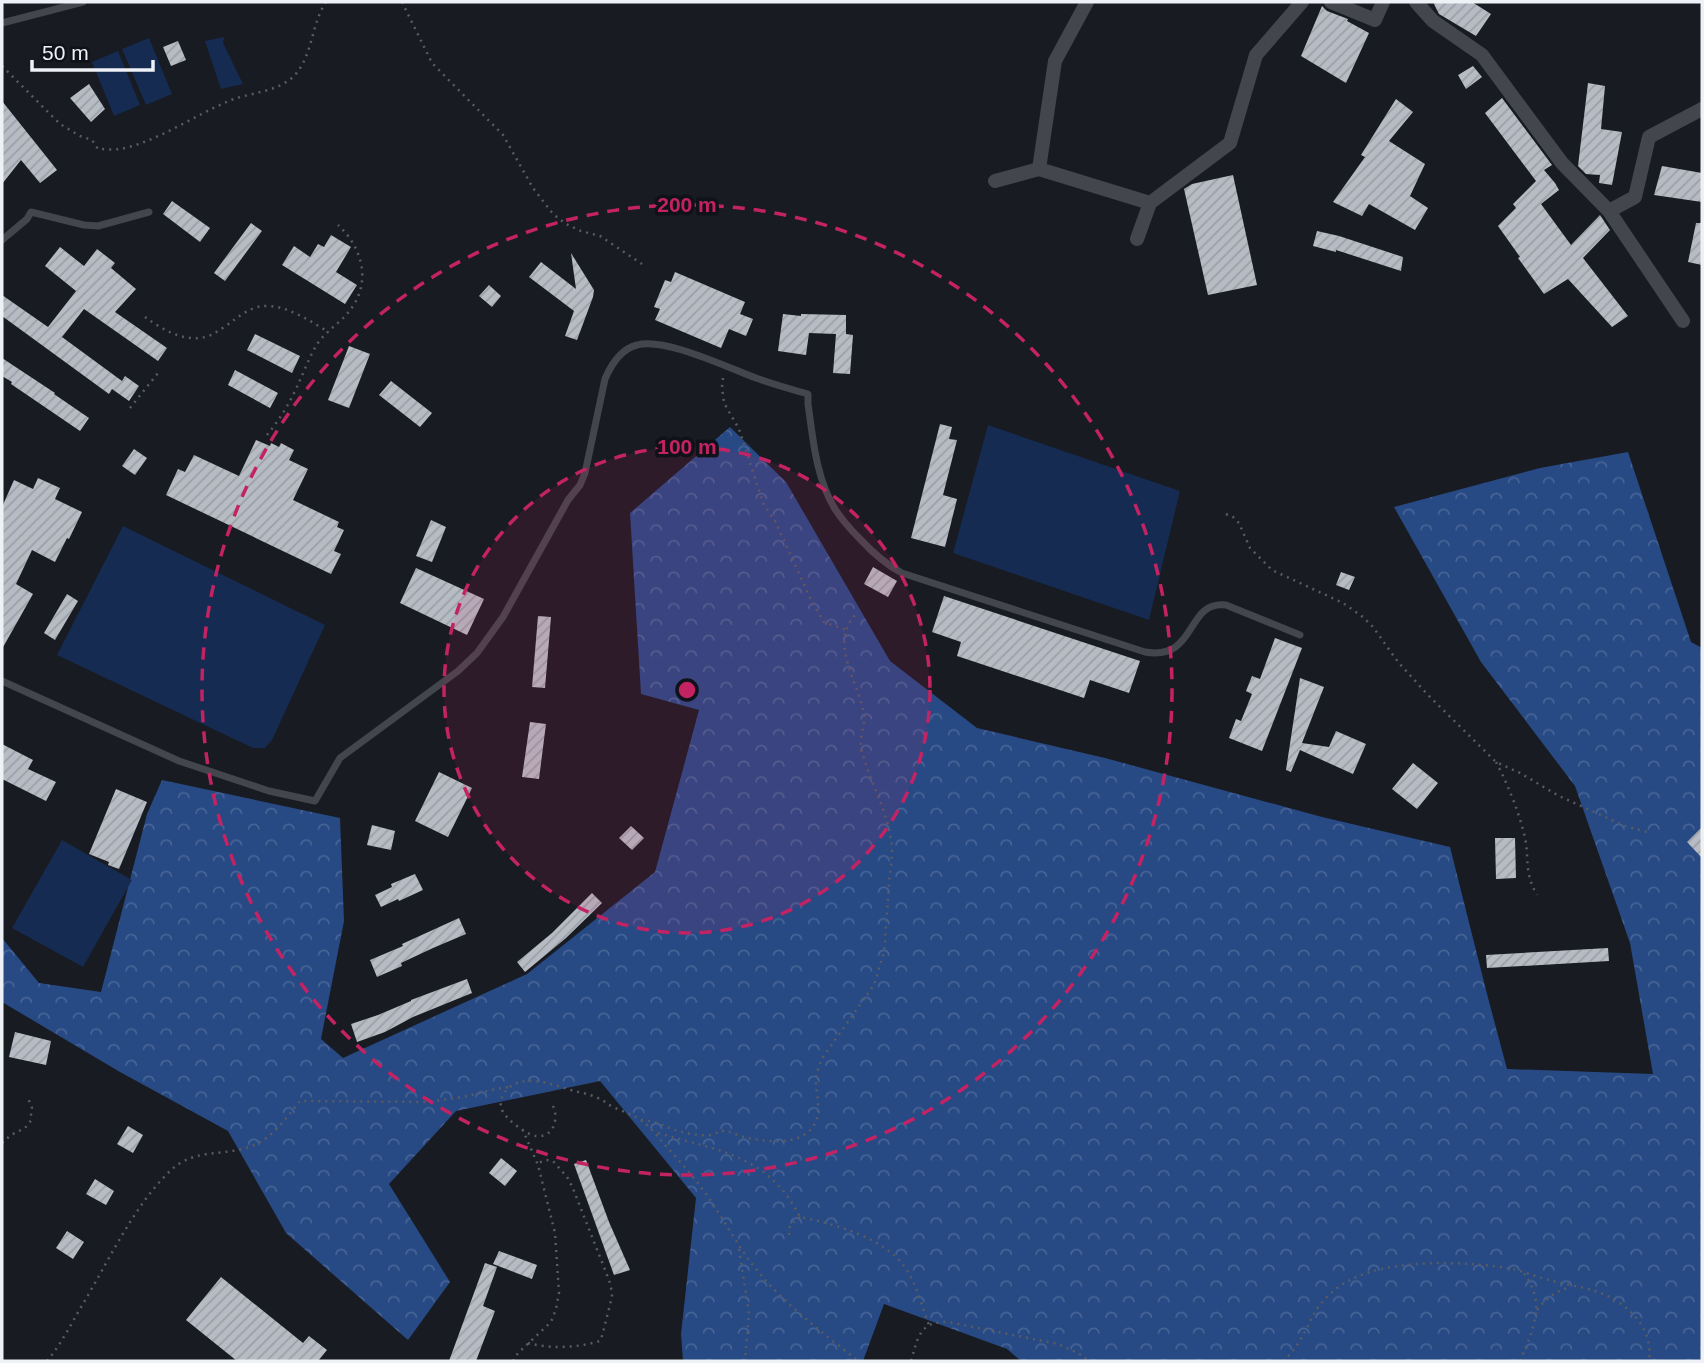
<svg xmlns="http://www.w3.org/2000/svg" width="1704" height="1363" font-family="Arial,sans-serif">
<style>
.forest{fill:url(#forest-crowns)}
.garden{fill:#152b51}
.building{fill:url(#building-hatch)}
.lines{fill:none;stroke-linecap:round;stroke-linejoin:round}
.path{stroke:#595c62;stroke-width:2.5;stroke-dasharray:2 5;stroke-linecap:butt}
.service{stroke:#43474d;stroke-width:7}
.minor{stroke:#43474d;stroke-width:14}
.ring{fill:none;stroke:#c42363;stroke-width:3.5;stroke-dasharray:12 9}
.centre{fill:#c42363;stroke:#0f1218;stroke-width:3.5}
.ring-label{font-size:21px;text-anchor:middle;font-weight:bold;fill:#c42363;stroke:#0f1218;stroke-width:7;stroke-linejoin:round;paint-order:stroke}
</style>
<defs>
<pattern id="forest-crowns" width="20" height="18" patternUnits="userSpaceOnUse" patternTransform="scale(1.75)"><rect width="20" height="18" fill="#274984"/><path d="M2 6a3 3 0 1 1 6 0M12 15a3 3 0 1 1 6 0" fill="none" stroke="#476496"/></pattern>
<pattern id="building-hatch" width="6" height="6" patternUnits="userSpaceOnUse" patternTransform="scale(1.75)"><rect width="6" height="6" fill="#b7bcc4"/><path d="M-1 1l2-2M0 6l6-6M5 7l2-2" fill="none" stroke="#9b9fa6"/></pattern>
</defs>
<rect width="100%" height="100%" fill="#181b21"/>
<path class="forest" d="M 730,427 L 786,482 L 890,661 L 977,728 L 1105,758 L 1322,817 L 1450,847 L 1487,994 L 1507,1069 L 1653,1074 L 1630,943 L 1575,786 L 1481,662 L 1394,507 L 1540,468 L 1628,452 L 1691,642 L 1702,648 L 1702,1361 L 1021,1361 L 1007,1349 L 884,1304 L 863,1361 L 683,1361 L 681,1334 L 696,1198 L 600,1081 L 456,1111 L 389,1184 L 450,1282 L 408,1340 L 286,1233 L 228,1131 L 120,1072 L 2,1002 L 2,938 L 39,983 L 101,992 L 147,814 L 162,780 L 340,818 L 344,921 L 321,1039 L 343,1058 L 527,974 L 655,872 L 699,710 L 641,694 L 630,513 Z"/>
<path class="garden" d="M 224,37 L 223,43 L 243,84 L 221,89 L 205,41 Z
M 149,38 L 172,94 L 146,105 L 122,49 Z
M 118,51 L 140,105 L 114,116 L 92,62 Z
M 988,425 L 1180,491 L 1149,620 L 953,553 Z
M 123,526 L 325,625 L 272,740 L 265,748 L 253,748 L 57,655 Z
M 62,840 L 132,880 L 83,967 L 12,928 Z"/>
<path class="building" d="M 1433,2 L 1472,2 L 1491,14 L 1476,36 L 1439,14 Z
M 1322,6 L 1327,11 L 1348,19 L 1347,21 L 1369,33 L 1346,83 L 1301,56 Z
M 178,41 L 186,60 L 171,66 L 163,47 Z
M 1473,66 L 1482,77 L 1466,89 L 1458,75 Z
M 1588,83 L 1605,86 L 1601,129 L 1622,132 L 1612,185 L 1599,183 L 1600,175 L 1586,174 L 1578,166 Z
M 89,84 L 105,109 L 91,122 L 70,98 Z
M 1502,98 L 1552,165 L 1544,170 L 1555,183 L 1559,190 L 1541,204 L 1571,245 L 1600,215 L 1610,230 L 1583,258 L 1628,316 L 1612,327 L 1568,279 L 1544,294 L 1518,258 L 1520,257 L 1498,226 L 1516,208 L 1513,204 L 1536,181 L 1485,113 Z
M 1396,99 L 1413,112 L 1389,141 L 1425,164 L 1410,196 L 1428,208 L 1415,230 L 1369,204 L 1362,216 L 1333,202 L 1365,157 L 1361,155 Z
M 2,101 L 57,170 L 40,183 L 21,160 L 2,184 Z
M 1662,166 L 1702,173 L 1702,202 L 1654,195 Z
M 1233,175 L 1257,285 L 1208,295 L 1184,189 L 1192,184 Z
M 172,201 L 210,228 L 200,242 L 163,214 Z
M 251,223 L 262,231 L 225,281 L 214,273 Z
M 1696,223 L 1702,223 L 1702,265 L 1688,262 Z
M 1317,231 L 1339,236 L 1403,257 L 1401,271 L 1336,250 L 1336,252 L 1313,246 Z
M 331,235 L 351,247 L 336,272 L 357,285 L 345,304 L 282,265 L 294,246 L 310,257 L 318,244 L 324,247 Z
M 60,247 L 84,266 L 97,249 L 115,263 L 111,268 L 136,289 L 115,312 L 167,348 L 158,361 L 84,309 L 62,337 L 122,381 L 125,376 L 139,386 L 129,401 L 112,389 L 109,394 L 2,316 L 2,295 L 48,327 L 76,291 L 45,266 Z
M 571,253 L 594,290 L 593,297 L 577,340 L 565,336 L 574,311 L 529,277 L 541,262 L 576,289 Z
M 675,272 L 745,302 L 740,314 L 753,319 L 746,336 L 729,329 L 721,348 L 655,320 L 660,309 L 654,307 L 665,280 L 671,282 Z
M 489,285 L 501,296 L 492,307 L 479,296 Z
M 783,314 L 801,316 L 801,314 L 846,315 L 846,334 L 853,335 L 850,374 L 833,373 L 836,334 L 809,333 L 806,355 L 778,351 Z
M 255,334 L 300,356 L 292,373 L 247,350 Z
M 349,346 L 370,354 L 349,408 L 328,400 Z
M 2,358 L 55,393 L 54,394 L 89,418 L 80,431 L 11,384 L 12,382 L 2,376 Z
M 235,370 L 278,393 L 270,408 L 228,385 Z
M 391,381 L 432,413 L 420,427 L 379,395 Z
M 940,424 L 952,427 L 949,439 L 957,440 L 943,495 L 957,499 L 945,547 L 911,538 Z
M 256,440 L 270,446 L 271,443 L 279,447 L 281,443 L 294,450 L 289,460 L 308,469 L 293,500 L 339,522 L 337,527 L 344,530 L 334,551 L 341,554 L 331,574 L 166,495 L 178,469 L 185,472 L 194,455 L 239,476 Z
M 134,449 L 147,458 L 135,475 L 122,466 Z
M 38,478 L 60,488 L 55,499 L 82,512 L 69,539 L 67,538 L 55,562 L 32,550 L 16,584 L 33,594 L 2,649 L 2,507 L 14,480 L 33,489 Z
M 431,520 L 446,527 L 432,562 L 416,556 Z
M 873,567 L 897,581 L 888,597 L 864,584 Z
M 416,568 L 484,599 L 467,635 L 400,603 Z
M 1341,572 L 1355,577 L 1349,590 L 1336,585 Z
M 67,594 L 78,601 L 55,640 L 44,633 Z
M 944,596 L 1140,661 L 1129,693 L 1090,680 L 1084,698 L 957,656 L 961,642 L 932,632 Z
M 538,616 L 551,617 L 545,688 L 532,687 Z
M 1275,638 L 1302,648 L 1262,751 L 1229,738 L 1236,719 L 1241,721 L 1252,694 L 1246,691 L 1252,676 L 1260,679 Z
M 1300,678 L 1324,687 L 1302,743 L 1329,747 L 1336,731 L 1366,744 L 1353,774 L 1300,750 L 1291,772 L 1286,770 Z
M 530,722 L 546,724 L 539,779 L 522,777 Z
M 2,744 L 33,760 L 28,769 L 56,782 L 46,801 L 2,779 Z
M 1413,763 L 1438,783 L 1417,809 L 1392,789 Z
M 439,772 L 472,788 L 448,837 L 415,821 Z
M 116,789 L 147,802 L 119,869 L 108,865 L 109,862 L 89,854 Z
M 372,825 L 395,831 L 391,850 L 367,845 Z
M 631,826 L 644,838 L 632,850 L 619,838 Z
M 1702,827 L 1702,858 L 1687,842 Z
M 1495,838 L 1515,838 L 1516,878 L 1496,879 Z
M 415,874 L 423,890 L 399,901 L 398,899 L 381,907 L 375,895 L 392,887 L 391,884 Z
M 592,893 L 602,903 L 566,938 L 525,972 L 517,962 L 552,933 Z
M 459,918 L 466,934 L 433,948 L 401,963 L 402,966 L 377,977 L 370,960 L 403,946 L 402,944 Z
M 1608,948 L 1609,961 L 1487,968 L 1486,955 Z
M 467,979 L 472,993 L 413,1017 L 385,1032 L 357,1042 L 351,1024 L 378,1015 L 411,1001 L 411,1000 Z
M 15,1032 L 51,1041 L 46,1065 L 9,1057 Z
M 128,1126 L 143,1135 L 133,1153 L 117,1144 Z
M 501,1158 L 517,1171 L 505,1186 L 489,1173 Z
M 586,1160 L 609,1222 L 630,1270 L 614,1275 L 574,1164 Z
M 95,1179 L 114,1191 L 106,1205 L 86,1194 Z
M 67,1231 L 84,1242 L 73,1259 L 56,1248 Z
M 499,1251 L 537,1265 L 532,1279 L 493,1264 Z
M 485,1263 L 497,1267 L 483,1306 L 495,1311 L 476,1361 L 449,1361 Z
M 221,1277 L 303,1343 L 309,1336 L 327,1350 L 318,1361 L 237,1361 L 186,1320 Z"/>
<g class="lines">
<path class="path" d="M 402,2 L 432,63 L 503,135 L 533,188 L 553,214 L 566,224 L 581,231 L 600,236 L 642,264
M 2,66 L 60,124 L 80,136 L 92,140 L 98,149 C 105,149 113,150 120,149 C 155,143 195,115 229,101 C 250,92 276,93 294,76 C 313,56 311,24 326,2
M 145,317 C 163,330 188,345 211,335 C 219,331 227,325 234,320 C 245,312 255,305 269,306 C 290,307 311,322 329,332
M 723,378 L 722,387 L 724,403 L 739,429 L 763,503 L 775,521 L 812,602 L 824,622 L 846,630
M 130,408 L 158,373
M 267,435 C 281,418 292,399 300,380 C 305,369 310,356 316,346 C 323,334 337,325 346,315 C 372,287 365,250 338,225
M 1226,514 L 1233,517 L 1239,523 L 1250,548 L 1272,570 L 1343,603 L 1363,617 L 1373,627 L 1398,662 L 1428,695 L 1496,762 L 1520,773 L 1559,796 L 1625,826 L 1647,832
M 1496,762 C 1507,783 1517,807 1523,830 C 1531,855 1522,869 1537,895
M 553,1106 C 559,1118 554,1138 536,1136 C 527,1135 503,1118 501,1107 C 500,1102 502,1096 505,1092 C 521,1071 554,1085 574,1091 C 583,1093 592,1095 600,1099 C 605,1101 608,1105 613,1107 C 627,1113 640,1117 650,1128 C 659,1137 666,1147 675,1156 C 689,1172 703,1188 714,1206 C 727,1225 738,1246 752,1264 C 781,1302 822,1332 858,1361
M 641,1120 C 656,1120 668,1129 682,1132 C 691,1134 705,1137 714,1134 C 720,1132 717,1130 724,1131 C 730,1131 738,1136 744,1137 C 766,1142 800,1147 814,1125 C 823,1112 815,1093 816,1078 C 817,1070 820,1064 823,1057 L 874,985 L 884,952 L 885,942 C 886,922 888,902 889,882 C 890,872 892,861 892,850 C 890,815 871,785 862,752 C 858,740 865,728 864,715 C 859,682 828,643 856,614
M 658,1133 C 718,1151 768,1154 800,1217 C 834,1224 886,1238 906,1269 C 917,1285 922,1307 929,1325
M 2,1143 L 11,1135 L 25,1128 L 30,1122 L 32,1108 L 27,1096
M 789,1235 L 790,1225 L 800,1217
M 739,1249 L 749,1313 L 745,1361
M 1537,1310 C 1547,1297 1556,1291 1571,1287
M 528,1343 C 550,1349 577,1348 600,1341 L 602,1336 L 612,1297 L 612,1292 L 609,1280 L 572,1186 L 567,1177 L 553,1161 L 546,1160 L 538,1163
M 47,1361 C 62,1343 72,1322 84,1302 C 109,1260 134,1206 169,1172 C 195,1146 224,1158 254,1145 C 272,1138 288,1116 300,1101 L 427,1102 L 463,1097 L 496,1089 L 509,1087
M 513,1361 L 518,1353 L 551,1322 L 556,1309 L 559,1293 L 555,1233 L 538,1165 L 522,1128
M 911,1361 C 918,1338 919,1321 948,1322 L 1058,1344 L 1078,1353 L 1089,1361
M 1283,1361 C 1298,1349 1306,1329 1315,1312 C 1322,1300 1337,1286 1350,1280 C 1393,1258 1466,1261 1513,1269 C 1525,1272 1537,1277 1549,1280 C 1570,1286 1596,1288 1615,1300 C 1637,1313 1653,1335 1649,1361
M 1520,1361 C 1533,1330 1547,1302 1523,1272"/>
<path class="service" d="M 2,23 L 83,2
M 2,240 L 27,219 L 31,212 L 84,225 L 98,226 L 149,212
M 2,681 L 179,761 L 269,791 L 315,801 L 340,758 L 458,671 L 477,653 L 503,617 L 568,500 L 580,485 L 585,473 L 605,379 C 611,365 621,349 637,345 C 665,337 728,368 756,378 C 773,384 790,389 808,394 L 808,404 C 813,439 816,478 835,509 C 842,520 851,530 860,539 C 873,553 885,564 902,573 L 1145,652 C 1198,661 1185,600 1226,605 L 1300,635"/>
<path class="minor" d="M 1087,2 L 1055,61 L 1039,169 L 1150,203 L 1230,143 L 1256,55 L 1302,2
M 1331,2 L 1375,20 L 1383,2
M 1416,2 L 1433,21 L 1482,55 L 1562,163 L 1609,211 L 1683,321
M 995,181 L 1039,169
M 1609,211 L 1635,197 L 1649,137 L 1702,109
M 1137,239 L 1150,203"/>
</g>
<circle cx="687" cy="690" r="243" fill="#c42363" fill-opacity=".12"/>
<g class="ring">
<circle cx="687" cy="690" r="243"/>
<circle cx="687" cy="690" r="485"/>
</g>
<circle cx="687" cy="690" r="10" class="centre"/>
<g class="ring-label">
<text x="687" y="212">200 m</text>
<text x="687" y="454">100 m</text>
</g>
<rect width="1704" height="1363" fill="none" stroke="#eef1f5" stroke-width="7"/>
<path d="M32 60v10h121v-10" fill="none" stroke="#eef1f5" stroke-width="3.5"/>
<text x="42" y="60" font-size="21" fill="#eef1f5" stroke="#0f1218" stroke-width="5" paint-order="stroke">50 m</text>
</svg>
